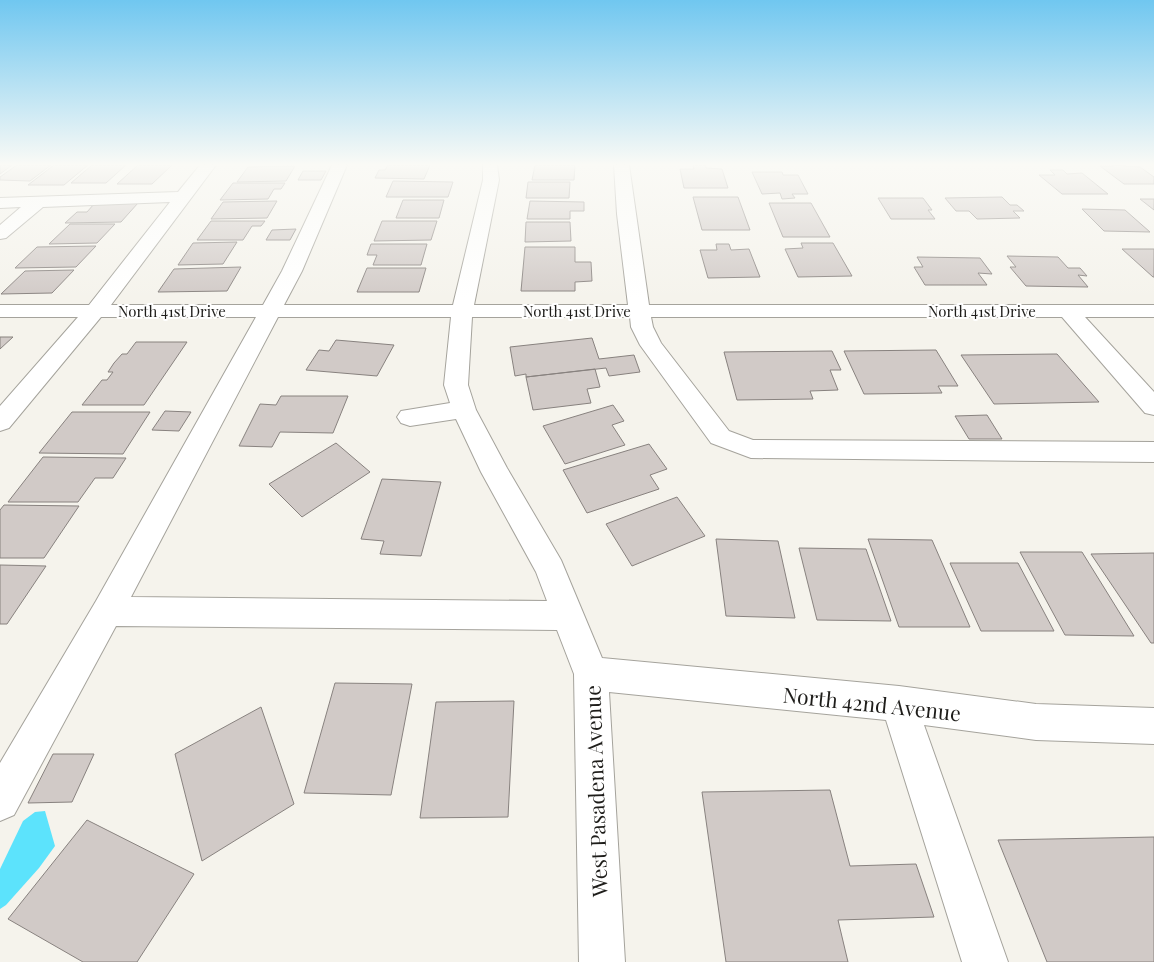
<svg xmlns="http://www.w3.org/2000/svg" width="1154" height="962" font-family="'Playfair Display',serif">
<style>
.water{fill:#5ce3fc}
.building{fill:#d1cac7;stroke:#88827f}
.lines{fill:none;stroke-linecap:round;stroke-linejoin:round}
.minor-casing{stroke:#a5a39c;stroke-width:2}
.minor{fill:#fff;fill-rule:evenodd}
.labels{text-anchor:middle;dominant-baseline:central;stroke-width:4;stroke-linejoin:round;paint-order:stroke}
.far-street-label{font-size:15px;fill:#1e1d1a;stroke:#fff}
.near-street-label{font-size:21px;fill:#1e1d1a;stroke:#fff}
</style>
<rect width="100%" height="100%" fill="#f5f3ec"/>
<path class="water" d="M 45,811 L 55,846 L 39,868 L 6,905 L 0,909 L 0,869 L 23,821 L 35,812 Z"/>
<path class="building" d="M 0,165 L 12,165 L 0,174 Z
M 17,165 L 51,165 L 30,181 L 0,180 L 0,177 Z
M 54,165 L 88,165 L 64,185 L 28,185 Z
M 92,165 L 126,165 L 106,183 L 71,183 Z
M 138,165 L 172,165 L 152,184 L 117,184 Z
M 388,165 L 430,165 L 424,179 L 375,178 L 379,170 L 385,170 Z
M 535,165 L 575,165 L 574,180 L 532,180 Z
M 693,165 L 705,165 L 706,168 L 722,169 L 728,188 L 684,188 L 680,169 L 694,169 Z
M 1112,165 L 1140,167 L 1154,177 L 1154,184 L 1124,184 L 1100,166 L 1114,166 Z
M 295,166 L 286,181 L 237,182 L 248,167 Z
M 1050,170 L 1063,170 L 1067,174 L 1082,173 L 1108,194 L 1062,194 L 1039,175 L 1055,175 Z
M 303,171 L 326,171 L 321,180 L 298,180 Z
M 752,172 L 782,172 L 783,175 L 798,175 L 808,194 L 792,194 L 795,198 L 782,199 L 780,193 L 762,194 Z
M 393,181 L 453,182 L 448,197 L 386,197 Z
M 528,182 L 570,182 L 569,198 L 526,198 Z
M 233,183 L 285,183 L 281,189 L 274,189 L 268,199 L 220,200 Z
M 693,197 L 738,197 L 750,230 L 702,230 Z
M 1002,197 L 1010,205 L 1017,205 L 1024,211 L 1013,211 L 1020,218 L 977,219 L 969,211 L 956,211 L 945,198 Z
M 878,198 L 923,198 L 932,210 L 928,210 L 935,219 L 891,219 Z
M 1140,199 L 1154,199 L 1154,210 Z
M 403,200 L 444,200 L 439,218 L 396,218 Z
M 277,201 L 267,218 L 211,219 L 223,202 Z
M 530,201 L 584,202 L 584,211 L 570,211 L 570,219 L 527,219 Z
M 138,203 L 121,222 L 65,223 L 77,212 L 87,212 L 94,204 Z
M 769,203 L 811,203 L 830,237 L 783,237 Z
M 1082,209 L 1125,210 L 1150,232 L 1104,231 Z
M 211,221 L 265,221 L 261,226 L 252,226 L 243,240 L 197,240 Z
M 382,221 L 437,221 L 431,240 L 374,241 Z
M 526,222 L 570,222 L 571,241 L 525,242 Z
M 70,224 L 115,224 L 97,243 L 49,244 Z
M 296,229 L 290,240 L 266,240 L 272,230 Z
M 237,242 L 223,264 L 178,265 L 193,243 Z
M 801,243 L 833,243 L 852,276 L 798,277 L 785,249 L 803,248 Z
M 371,244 L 427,244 L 421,265 L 373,265 L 377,255 L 367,255 Z
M 716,244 L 729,244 L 731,250 L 749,249 L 760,277 L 708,278 L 700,250 L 717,250 Z
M 96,246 L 76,267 L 15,268 L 37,247 Z
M 525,247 L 575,247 L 575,262 L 591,262 L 592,281 L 575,282 L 575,291 L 521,291 Z
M 1122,249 L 1154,249 L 1154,277 L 1153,277 Z
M 1007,256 L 1058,257 L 1068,268 L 1080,268 L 1087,276 L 1078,275 L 1088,287 L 1026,286 L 1010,267 L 1016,267 Z
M 917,257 L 980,258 L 992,274 L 978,273 L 987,285 L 925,285 L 914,267 L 923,267 Z
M 241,267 L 227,291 L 158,292 L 174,269 Z
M 367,268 L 426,268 L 419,292 L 357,292 Z
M 74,270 L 52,293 L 1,294 L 25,271 Z
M 0,337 L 13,337 L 0,349 Z
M 592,338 L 599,359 L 634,355 L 640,372 L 609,376 L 606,368 L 526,377 L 526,374 L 515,376 L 510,347 Z
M 336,340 L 394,345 L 377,376 L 306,370 L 319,350 L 329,351 Z
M 136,342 L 187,342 L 144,405 L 82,405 L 102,380 L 107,380 L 113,372 L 108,372 L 114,363 L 122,354 L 127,354 Z
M 936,350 L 958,386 L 938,386 L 942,393 L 864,394 L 844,351 Z
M 832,351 L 841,370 L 830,370 L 838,390 L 810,391 L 813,399 L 737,400 L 724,352 Z
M 1057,354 L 1099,402 L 994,404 L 961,355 Z
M 595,369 L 600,387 L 587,389 L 591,403 L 533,410 L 526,377 Z
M 281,396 L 348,396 L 333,433 L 280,432 L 272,447 L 239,446 L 260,404 L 276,405 Z
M 613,405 L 624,421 L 612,425 L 625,445 L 565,464 L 543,426 Z
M 165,411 L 191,412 L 179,431 L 152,430 Z
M 72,412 L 150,412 L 123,454 L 39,453 Z
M 987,415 L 1002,439 L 969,439 L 955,416 Z
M 336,443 L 370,472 L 302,517 L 269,484 Z
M 649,444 L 667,469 L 650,475 L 659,489 L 587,513 L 563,470 Z
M 43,457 L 126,458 L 113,478 L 95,478 L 78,502 L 8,502 Z
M 382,479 L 441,482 L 421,556 L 380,554 L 384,541 L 361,539 Z
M 677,497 L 705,536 L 632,566 L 606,524 Z
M 4,505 L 79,506 L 44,558 L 0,558 L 0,510 Z
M 716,539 L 778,541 L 795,618 L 726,616 Z
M 868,539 L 932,540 L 970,627 L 899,627 Z
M 799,548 L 866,549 L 891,621 L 817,620 Z
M 1020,552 L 1082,552 L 1134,636 L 1065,635 Z
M 1154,553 L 1154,643 L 1151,643 L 1091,554 Z
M 950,563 L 1018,563 L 1054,631 L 981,631 Z
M 0,565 L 46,566 L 7,624 L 0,624 Z
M 335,683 L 412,684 L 391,795 L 304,793 Z
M 514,701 L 508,817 L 420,818 L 436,702 Z
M 261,707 L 294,804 L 202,861 L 175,754 Z
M 53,754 L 94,754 L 72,802 L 28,803 Z
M 830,790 L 850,866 L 916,864 L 934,917 L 838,920 L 848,962 L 726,962 L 702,792 Z
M 87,820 L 194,874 L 137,962 L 83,962 L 8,919 Z
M 1154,837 L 1154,962 L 1047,962 L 998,840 Z"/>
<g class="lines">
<defs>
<path id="minor" d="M 200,165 L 216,165 L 111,305 L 263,305 L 282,271 L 332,165 L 347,165 L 302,271 L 284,305 L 453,305 L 483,180 L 483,165 L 497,165 L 499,180 L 474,305 L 628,305 L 617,214 L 614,165 L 629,165 L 649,305 L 1154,305 L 1154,317 L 1085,317 L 1154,392 L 1154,415 L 1145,413 L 1062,317 L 651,317 L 653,327 L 661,343 L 729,431 L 753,440 L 1154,442 L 1154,462 L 751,458 L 711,443 L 640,345 L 631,327 L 630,317 L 472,317 L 468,385 L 476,410 L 507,468 L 561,560 L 602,658 L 899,686 L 1036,704 L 1154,708 L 1154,744 L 1036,740 L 924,725 L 1008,962 L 962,962 L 886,720 L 609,692 L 625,962 L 579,962 L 574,674 L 557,630 L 116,626 L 14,815 L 0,821 L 0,763 L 96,601 L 256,317 L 101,317 L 9,428 L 0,431 L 0,406 L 78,317 L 0,317 L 0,305 L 89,305 L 170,202 L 43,207 L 6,238 L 0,239 L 0,225 L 21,207 L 0,208 L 0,198 L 178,192 ZM 278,317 L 451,317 L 444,385 L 450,403 L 401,411 L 397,417 L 401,423 L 410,426 L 456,419 L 481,472 L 536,572 L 547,601 L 131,597 Z"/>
</defs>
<use href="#minor" class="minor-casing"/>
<use href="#minor" class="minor"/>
</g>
<linearGradient id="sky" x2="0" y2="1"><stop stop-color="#70c7f0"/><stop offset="0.55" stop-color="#fafaf6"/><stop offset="1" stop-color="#fafaf6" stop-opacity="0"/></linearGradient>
<rect width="1154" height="299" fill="url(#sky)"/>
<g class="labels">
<g class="far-street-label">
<text x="172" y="311">North 41st Drive</text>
<text x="577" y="311">North 41st Drive</text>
<text x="982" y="311">North 41st Drive</text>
</g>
<g class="near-street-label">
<text transform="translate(872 703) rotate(6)">North 42nd Avenue</text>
<text transform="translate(595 791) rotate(-92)">West Pasadena Avenue</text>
</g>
</g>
</svg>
